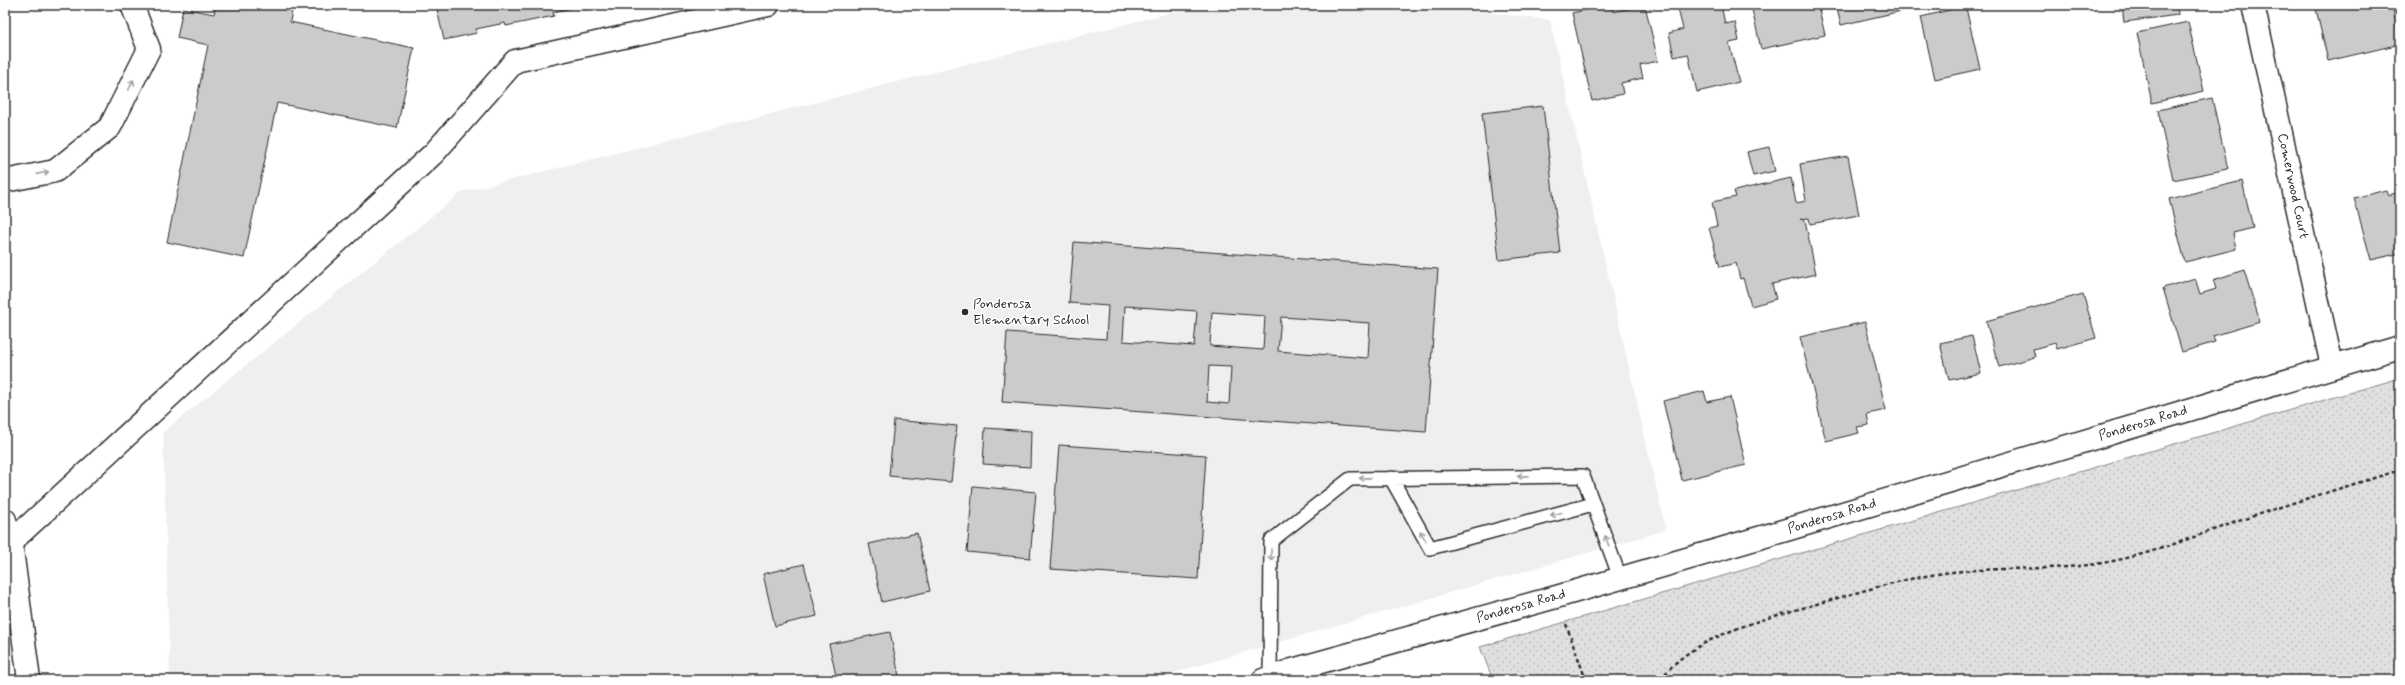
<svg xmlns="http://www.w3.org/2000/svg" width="2405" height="685" font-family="Mynerve,sans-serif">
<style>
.built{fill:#efefef}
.grass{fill:url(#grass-dots);stroke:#868686}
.building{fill:#cbcbcb;stroke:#2b2b2b;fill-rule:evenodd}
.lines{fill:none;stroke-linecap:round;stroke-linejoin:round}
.service-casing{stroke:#2b2b2b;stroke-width:16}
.minor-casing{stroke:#2b2b2b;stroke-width:25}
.path{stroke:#2b2b2b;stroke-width:2.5;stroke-dasharray:4 3;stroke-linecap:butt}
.service{stroke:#fff;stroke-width:13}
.minor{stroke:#fff;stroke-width:22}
.oneway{stroke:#a0a0a0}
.poi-dot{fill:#2b2b2b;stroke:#fff;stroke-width:1.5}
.labels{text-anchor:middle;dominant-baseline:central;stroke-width:3;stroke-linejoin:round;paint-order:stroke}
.street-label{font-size:14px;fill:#2b2b2b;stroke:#fff}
.poi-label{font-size:14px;fill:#2b2b2b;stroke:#fff;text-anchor:start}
</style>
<defs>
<pattern id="grass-dots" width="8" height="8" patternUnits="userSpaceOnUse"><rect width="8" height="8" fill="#e0e0e0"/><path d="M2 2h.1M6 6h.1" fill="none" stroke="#c0c0c0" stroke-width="1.8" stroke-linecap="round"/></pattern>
</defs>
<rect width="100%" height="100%" fill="#fff"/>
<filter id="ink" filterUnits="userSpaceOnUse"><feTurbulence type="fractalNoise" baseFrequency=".025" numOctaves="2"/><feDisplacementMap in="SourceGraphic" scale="8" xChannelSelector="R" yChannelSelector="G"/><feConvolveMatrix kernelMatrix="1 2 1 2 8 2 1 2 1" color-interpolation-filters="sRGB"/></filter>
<g filter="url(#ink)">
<path class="built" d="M 1201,5 L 1429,5 L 1550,20 L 1666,530 L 1149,680 L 170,680 L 163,432 L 462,192 Z"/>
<path class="grass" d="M 2400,378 L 2400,680 L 1493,680 L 1480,647 Z"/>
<path class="building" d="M 216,5 L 293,5 L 290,22 L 414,48 L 397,128 L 277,103 L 244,258 L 167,242 L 208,45 L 177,38 L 183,8 L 214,14 Z
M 436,5 L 607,5 L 583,10 L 582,6 L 553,12 L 554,16 L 506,26 L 505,23 L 476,29 L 477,33 L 444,40 Z
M 1607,5 L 1612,5 L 1613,12 L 1645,5 L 1658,61 L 1640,65 L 1643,78 L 1621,83 L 1623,94 L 1592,101 L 1572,13 Z
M 1677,5 L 1721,5 L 1725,24 L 1735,22 L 1739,41 L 1729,43 L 1739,82 L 1697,92 L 1688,54 L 1674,57 L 1669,33 L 1683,29 Z
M 1751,5 L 1818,5 L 1825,35 L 1761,49 Z
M 1836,5 L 1905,5 L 1906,10 L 1841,25 Z
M 1953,5 L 1979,5 L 1966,8 L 1980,69 L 1935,79 L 1921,17 L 1954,9 Z
M 2122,5 L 2177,5 L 2178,15 L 2124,22 Z
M 2334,5 L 2392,5 L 2400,44 L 2328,61 L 2316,9 Z
M 2188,22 L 2204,91 L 2152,103 L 2137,33 Z
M 2212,98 L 2228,169 L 2173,180 L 2158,110 Z
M 1543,106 L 1560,253 L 1499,260 L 1482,113 Z
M 1769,147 L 1775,171 L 1753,176 L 1747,152 Z
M 1848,156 L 1859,215 L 1810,224 L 1809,218 L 1800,219 L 1805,220 L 1816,274 L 1772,284 L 1776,299 L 1751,306 L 1743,278 L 1740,279 L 1736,263 L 1720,267 L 1709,228 L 1717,226 L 1712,202 L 1736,197 L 1734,191 L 1791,178 L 1796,203 L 1806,201 L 1800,164 Z
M 2242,181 L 2253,228 L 2233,233 L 2236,249 L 2185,262 L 2169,199 Z
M 2386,190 L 2388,195 L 2400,192 L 2400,253 L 2371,260 L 2354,198 Z
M 1074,242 L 1438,269 L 1426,432 L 1002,402 L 1007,332 L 1106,339 L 1108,306 L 1069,303 ZM 1125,306 L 1197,311 L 1194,346 L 1123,341 ZM 1212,312 L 1265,316 L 1263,350 L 1210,346 ZM 1281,317 L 1370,323 L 1368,358 L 1278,351 ZM 1209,366 L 1231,367 L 1229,404 L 1207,402 Z
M 2244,270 L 2260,322 L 2213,336 L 2215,342 L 2182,352 L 2163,288 L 2195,278 L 2200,294 L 2216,289 L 2213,280 Z
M 2083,294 L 2096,338 L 2057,349 L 2055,343 L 2033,349 L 2035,357 L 1999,367 L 1986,321 Z
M 1865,322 L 1886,410 L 1867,414 L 1869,425 L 1857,427 L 1859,433 L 1826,441 L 1800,337 Z
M 1972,336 L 1981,373 L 1949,380 L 1940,343 Z
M 1704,391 L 1707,402 L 1730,397 L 1746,465 L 1682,480 L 1663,401 Z
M 894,420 L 957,426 L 951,482 L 889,476 Z
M 985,428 L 1031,431 L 1030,467 L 983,464 Z
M 1059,445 L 1206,455 L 1198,579 L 1050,569 Z
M 973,486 L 1036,492 L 1030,558 L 967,552 Z
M 917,533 L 930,591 L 882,602 L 869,544 Z
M 804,564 L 817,616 L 775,626 L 763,574 Z
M 890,632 L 899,676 L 880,680 L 837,680 L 829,644 Z"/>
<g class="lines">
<defs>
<path id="service" d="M 1391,478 L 1430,548 L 1593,504
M 1270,678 L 1271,541 L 1350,479 L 1583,476 L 1620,578"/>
<path id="minor" d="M 2253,5 L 2332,366
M 5,181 L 55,171 L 110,127 L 149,49 L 132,5
M 5,520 L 11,542 L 29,680
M 11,542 L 434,153 L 515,61 L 768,5
M 1263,680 L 1292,670 L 1556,597 L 1786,530 L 2400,347"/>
</defs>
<use href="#service" class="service-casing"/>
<use href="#minor" class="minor-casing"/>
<path class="path" d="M 1566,624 L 1586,680
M 1661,680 C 1689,635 1776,616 1824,602 C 1866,590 1908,577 1953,572 C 2006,566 2060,572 2113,561 C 2155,553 2195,536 2236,522 C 2290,503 2345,487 2400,470"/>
<use href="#service" class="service"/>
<use href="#minor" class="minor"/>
</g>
<defs><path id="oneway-shaft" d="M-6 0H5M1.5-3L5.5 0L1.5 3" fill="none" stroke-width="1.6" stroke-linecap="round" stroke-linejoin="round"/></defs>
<g class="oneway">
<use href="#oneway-shaft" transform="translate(131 85) rotate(-64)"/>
<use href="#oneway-shaft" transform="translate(43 173) rotate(-11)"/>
<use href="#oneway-shaft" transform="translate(1523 476) rotate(179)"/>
<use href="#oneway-shaft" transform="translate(1365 478) rotate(179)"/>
<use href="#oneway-shaft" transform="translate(1556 514) rotate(165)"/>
<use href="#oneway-shaft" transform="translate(1423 536) rotate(-119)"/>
<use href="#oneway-shaft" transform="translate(1607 541) rotate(-110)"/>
<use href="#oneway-shaft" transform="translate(1271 555) rotate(90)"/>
</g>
</g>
<circle class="poi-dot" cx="965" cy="312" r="4"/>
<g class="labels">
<g class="street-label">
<text transform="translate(2293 186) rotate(78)">Comerwood Court</text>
<text transform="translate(2143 423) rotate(-17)">Ponderosa Road</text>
<text transform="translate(1832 516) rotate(-17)">Ponderosa Road</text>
<text transform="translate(1521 606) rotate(-16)">Ponderosa Road</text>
</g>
<g class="poi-label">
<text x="973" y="304">Ponderosa<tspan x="973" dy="16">Elementary School</tspan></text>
</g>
</g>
<rect width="2405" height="685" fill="none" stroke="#fff" stroke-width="20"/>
<rect x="10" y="10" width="2385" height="665" fill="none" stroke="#2b2b2b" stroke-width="1.5" filter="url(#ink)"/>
</svg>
